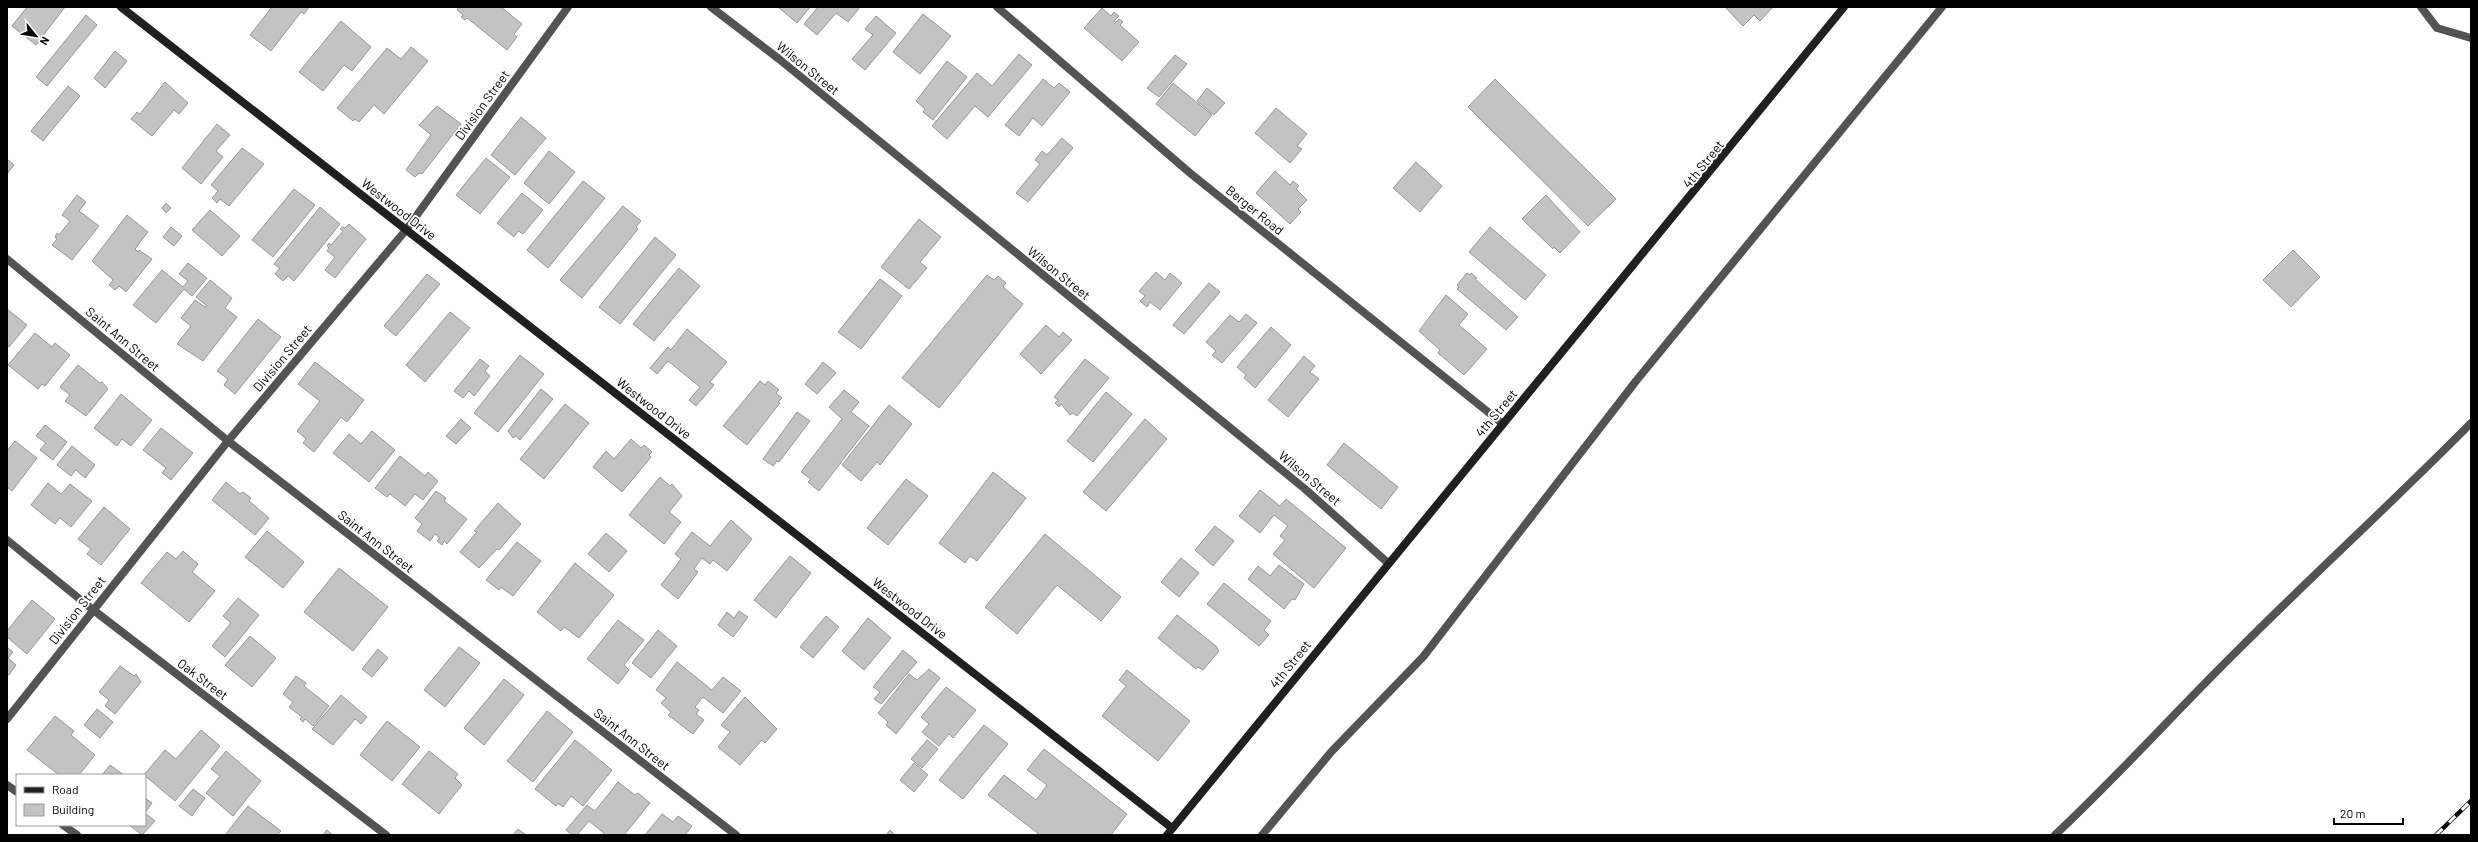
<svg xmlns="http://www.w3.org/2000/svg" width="2478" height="842" font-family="Barlow,sans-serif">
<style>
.building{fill:#c3c3c3;stroke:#979797}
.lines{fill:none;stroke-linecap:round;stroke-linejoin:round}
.lane{stroke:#535353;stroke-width:8}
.street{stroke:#535353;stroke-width:8}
.secondary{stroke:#202020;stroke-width:8}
.rail-casing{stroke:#000;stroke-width:4.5}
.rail{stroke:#fff;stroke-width:3;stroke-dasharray:9;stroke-linecap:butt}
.labels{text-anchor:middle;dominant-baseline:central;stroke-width:3.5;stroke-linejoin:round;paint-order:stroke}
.street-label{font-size:13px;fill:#000;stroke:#fff}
</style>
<rect width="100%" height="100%" fill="#fff"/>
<path class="building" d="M 27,7 L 65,7 L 36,45 L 12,26 Z
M 272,7 L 309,7 L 304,14 L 301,12 L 271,51 L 250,35 Z
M 459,7 L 501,7 L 522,24 L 514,34 L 517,37 L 507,50 L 467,18 L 465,20 L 461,17 L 463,15 L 457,10 Z
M 778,7 L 810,7 L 797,23 Z
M 818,7 L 860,7 L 848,22 L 836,13 L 817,35 L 804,24 Z
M 1725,7 L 1771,7 L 1772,8 L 1760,21 L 1754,15 L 1743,26 Z
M 1102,8 L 1111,16 L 1114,12 L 1119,16 L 1114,21 L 1116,22 L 1119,19 L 1123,22 L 1120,25 L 1139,42 L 1122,61 L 1084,28 Z
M 923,14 L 951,36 L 920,74 L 893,52 Z
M 86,15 L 97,25 L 47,86 L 36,77 Z
M 876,16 L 896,33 L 865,70 L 852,59 L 873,35 L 865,29 Z
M 341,21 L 371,47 L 352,71 L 344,65 L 323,91 L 299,72 Z
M 411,47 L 428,61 L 384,114 L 374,105 L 359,122 L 355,119 L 353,121 L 337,108 L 387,48 L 401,59 Z
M 115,51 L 127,61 L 105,88 L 94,78 Z
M 1019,54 L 1032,65 L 988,117 L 975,106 L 947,139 L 932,126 L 977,73 L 992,86 Z
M 1175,55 L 1187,64 L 1159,97 L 1147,88 Z
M 947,61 L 967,77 L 933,120 L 923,112 L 925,109 L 916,101 Z
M 1043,79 L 1054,88 L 1059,83 L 1070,92 L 1042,126 L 1033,118 L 1019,136 L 1005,125 Z
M 1495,79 L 1616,199 L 1588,226 L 1468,107 Z
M 165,82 L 188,103 L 179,114 L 174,110 L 152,136 L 131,119 L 137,112 L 140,114 Z
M 1173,83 L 1212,115 L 1195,136 L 1156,104 Z
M 68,86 L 80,96 L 43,141 L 31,131 Z
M 1207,88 L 1225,103 L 1214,115 L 1197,101 Z
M 437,106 L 461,124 L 422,174 L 419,173 L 415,177 L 406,170 L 431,135 L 419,125 Z
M 1276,108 L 1307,134 L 1297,146 L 1302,149 L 1290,163 L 1255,133 Z
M 521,117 L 546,138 L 515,175 L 491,155 Z
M 217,124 L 230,135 L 216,151 L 223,157 L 201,184 L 182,168 Z
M 1062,138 L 1073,148 L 1028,202 L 1016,193 L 1040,164 L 1035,160 L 1042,151 L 1047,155 Z
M 242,148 L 264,164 L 229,206 L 220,199 L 217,203 L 212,198 L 218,191 L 211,185 Z
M 549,151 L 575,172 L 549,204 L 524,183 Z
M 486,158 L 510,177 L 480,214 L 456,195 Z
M 7,159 L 14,165 L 7,174 Z
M 1416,162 L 1442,186 L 1420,212 L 1393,188 Z
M 1275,171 L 1290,185 L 1293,181 L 1299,186 L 1296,189 L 1307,200 L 1298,209 L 1301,212 L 1290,224 L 1256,193 Z
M 583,181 L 605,198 L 548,268 L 527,250 Z
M 294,189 L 315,205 L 273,257 L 252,240 Z
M 522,193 L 543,210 L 523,234 L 518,231 L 514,237 L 497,223 Z
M 77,195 L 86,202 L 79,211 L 99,226 L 72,260 L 52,245 L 57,239 L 55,237 L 57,233 L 59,235 L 70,221 L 62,215 Z
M 1546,195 L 1580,232 L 1560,253 L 1554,247 L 1553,249 L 1522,219 Z
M 166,203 L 171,208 L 166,213 L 162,208 Z
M 623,206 L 641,221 L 636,227 L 638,229 L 582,298 L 560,280 Z
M 320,207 L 340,224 L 294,281 L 288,276 L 283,281 L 275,274 L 280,268 L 274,264 Z
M 210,210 L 240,236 L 222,256 L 192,230 Z
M 127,215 L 148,232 L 135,249 L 138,252 L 139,250 L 152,259 L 126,292 L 119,286 L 115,290 L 109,285 L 113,280 L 92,261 Z
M 919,219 L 941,237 L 920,262 L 927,268 L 909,289 L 881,267 Z
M 349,224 L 366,239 L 335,278 L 325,270 L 335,257 L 327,251 L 329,248 L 327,246 L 329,243 L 331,245 L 343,231 L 340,229 L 343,227 L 345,228 Z
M 171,227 L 182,236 L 174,246 L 163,237 Z
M 1490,227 L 1546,275 L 1525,300 L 1469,252 Z
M 655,237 L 676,255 L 620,324 L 599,307 Z
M 2293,250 L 2320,277 L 2291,307 L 2263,280 Z
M 188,263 L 207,278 L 192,296 L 184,289 L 156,323 L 133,305 L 162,270 L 183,287 L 188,281 L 179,274 Z
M 679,268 L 700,286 L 654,341 L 633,324 Z
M 1156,272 L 1165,280 L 1170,273 L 1182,283 L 1160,310 L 1150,302 L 1147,307 L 1140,301 L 1145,296 L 1139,291 Z
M 1467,273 L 1470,275 L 1471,273 L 1477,278 L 1475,279 L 1518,317 L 1506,330 L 1457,289 L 1459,287 L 1457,285 Z
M 427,274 L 440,284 L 396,336 L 384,326 Z
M 987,275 L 994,280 L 998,276 L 1006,283 L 1003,287 L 1023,304 L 939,408 L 902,378 Z
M 880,279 L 902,296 L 861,349 L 838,332 Z
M 210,280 L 232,298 L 225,308 L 237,317 L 203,361 L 177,344 L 191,326 L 181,318 L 195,300 L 205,307 L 207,306 L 196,297 Z
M 1209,283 L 1220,292 L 1184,334 L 1173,325 Z
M 1446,295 L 1468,314 L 1459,325 L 1487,349 L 1464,375 L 1438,353 L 1440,350 L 1419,331 Z
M 7,309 L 27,325 L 9,347 L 7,345 Z
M 450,312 L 470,328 L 425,382 L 406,365 Z
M 1246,314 L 1257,323 L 1222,363 L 1212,355 L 1216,351 L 1206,342 L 1230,315 L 1239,322 Z
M 258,319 L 281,337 L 235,394 L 224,385 L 228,379 L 217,371 Z
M 1046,325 L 1059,337 L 1063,332 L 1072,340 L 1041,374 L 1020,354 Z
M 1271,327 L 1291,345 L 1255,388 L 1244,378 L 1246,375 L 1237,367 Z
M 687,329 L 727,362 L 710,382 L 714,385 L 696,406 L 689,400 L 700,387 L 668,361 L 657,374 L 650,368 L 668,347 L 671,350 Z
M 35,333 L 52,347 L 55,343 L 70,355 L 45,386 L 42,384 L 38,389 L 8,365 Z
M 520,355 L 544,374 L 498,432 L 474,413 Z
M 1304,356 L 1315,366 L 1310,372 L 1319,379 L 1288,417 L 1268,400 Z
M 480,359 L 489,366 L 485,371 L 490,376 L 474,396 L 469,391 L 463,398 L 454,391 Z
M 1085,359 L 1109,378 L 1077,416 L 1073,413 L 1070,415 L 1061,404 L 1059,407 L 1055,403 L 1058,400 L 1054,397 Z
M 315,362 L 364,400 L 347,422 L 341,417 L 314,452 L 303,443 L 306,439 L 297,431 L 320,401 L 298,384 Z
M 823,362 L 836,373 L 817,394 L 805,384 Z
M 78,365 L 100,383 L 102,382 L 108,389 L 86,416 L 65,401 L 70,395 L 60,387 Z
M 760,381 L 765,385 L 768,381 L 779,390 L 776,393 L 782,398 L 778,402 L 780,403 L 747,445 L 723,426 Z
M 541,389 L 553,399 L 520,440 L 516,436 L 513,438 L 508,431 Z
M 844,390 L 859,402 L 851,412 L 869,426 L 819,491 L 808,482 L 811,479 L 801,472 L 842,419 L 829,407 Z
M 1106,392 L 1132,414 L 1093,462 L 1067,441 Z
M 121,394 L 152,420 L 131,446 L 122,439 L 117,446 L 94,428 Z
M 565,404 L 589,423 L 544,479 L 520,459 Z
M 889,405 L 912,424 L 880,465 L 877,462 L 861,481 L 842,465 Z
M 797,412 L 810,421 L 779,462 L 777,461 L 773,466 L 763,459 Z
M 461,419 L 471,428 L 456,444 L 446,436 Z
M 1145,419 L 1167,439 L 1106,511 L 1083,492 Z
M 45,425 L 67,442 L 53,460 L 40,450 L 46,443 L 36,436 Z
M 161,428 L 193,453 L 171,480 L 162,473 L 166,468 L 143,450 Z
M 372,431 L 395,450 L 369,482 L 333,453 L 349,434 L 361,444 Z
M 631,439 L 641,448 L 644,445 L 652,452 L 649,455 L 651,457 L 622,492 L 593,467 L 606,451 L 614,459 Z
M 15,441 L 37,458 L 12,491 L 7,487 L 7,451 Z
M 1344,443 L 1398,487 L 1381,509 L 1327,465 Z
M 72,446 L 95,465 L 85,478 L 76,470 L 71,476 L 57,465 Z
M 400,456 L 425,476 L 428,472 L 438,481 L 423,500 L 415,494 L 405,506 L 390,494 L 387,497 L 375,488 Z
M 993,472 L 1026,498 L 977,561 L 970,556 L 965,563 L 939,543 Z
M 660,477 L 670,486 L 672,484 L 682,496 L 669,512 L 681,522 L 664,544 L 629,515 Z
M 906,479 L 928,496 L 888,545 L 867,528 Z
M 226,482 L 240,494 L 243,492 L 251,498 L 249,501 L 269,518 L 255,535 L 212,500 Z
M 48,483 L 61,494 L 70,484 L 92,501 L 71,527 L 60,518 L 55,524 L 31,505 Z
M 1260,490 L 1280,506 L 1286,499 L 1346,548 L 1314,588 L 1273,554 L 1285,540 L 1280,536 L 1288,526 L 1274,515 L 1260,533 L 1239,516 Z
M 436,491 L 446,498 L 444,501 L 467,519 L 447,544 L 444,541 L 442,545 L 437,541 L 440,538 L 435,534 L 430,541 L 417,531 L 422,524 L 415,518 Z
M 498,503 L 521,524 L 499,550 L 497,549 L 479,568 L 460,552 L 477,532 L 474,531 Z
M 104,507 L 130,529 L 101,565 L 87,554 L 91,549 L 78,539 Z
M 731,520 L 752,539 L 727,571 L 713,560 L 710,564 L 702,558 L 694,569 L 698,572 L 678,599 L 661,585 L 681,559 L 675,554 L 692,532 L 710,546 Z
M 1215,526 L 1234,541 L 1213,566 L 1195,550 Z
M 267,531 L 304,562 L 283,588 L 245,557 Z
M 606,533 L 627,551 L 609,572 L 588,554 Z
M 1045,534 L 1121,597 L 1101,621 L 1057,585 L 1017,634 L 985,607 Z
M 517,542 L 541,561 L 513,596 L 501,587 L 499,590 L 486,580 Z
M 183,551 L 198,564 L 192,572 L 215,591 L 189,622 L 141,583 L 167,552 L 176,559 Z
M 790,556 L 811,573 L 776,618 L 754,600 Z
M 1181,558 L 1199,573 L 1179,597 L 1161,582 Z
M 575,563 L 614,595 L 579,638 L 564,627 L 561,631 L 537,612 Z
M 1279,565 L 1304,584 L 1295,600 L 1292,599 L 1284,609 L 1248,579 L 1258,566 L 1270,576 Z
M 339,568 L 388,607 L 353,651 L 304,612 Z
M 1224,583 L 1271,621 L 1264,630 L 1269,635 L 1259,646 L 1207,604 Z
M 238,598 L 259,615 L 225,657 L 212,646 L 231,623 L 223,616 Z
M 32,600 L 55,619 L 27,654 L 7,637 L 7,631 Z
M 739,611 L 748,617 L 733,637 L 718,625 L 727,612 L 734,618 Z
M 1177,615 L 1216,646 L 1219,651 L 1203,670 L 1198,667 L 1196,669 L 1158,638 Z
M 826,616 L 839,627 L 813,658 L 800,647 Z
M 868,618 L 891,638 L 864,670 L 842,651 Z
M 618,620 L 644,640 L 624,665 L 629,670 L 618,684 L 587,659 Z
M 658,630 L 677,646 L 651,678 L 632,663 Z
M 250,636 L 276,658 L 252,687 L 225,665 Z
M 7,647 L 13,652 L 8,658 L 16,665 L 9,675 L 7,674 Z
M 459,647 L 480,663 L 445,707 L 424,690 Z
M 378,649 L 388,658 L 372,677 L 362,669 Z
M 903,650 L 917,662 L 881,704 L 874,699 L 880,692 L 873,687 Z
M 677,662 L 712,690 L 723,677 L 741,691 L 723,713 L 703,697 L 695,707 L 699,710 L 696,714 L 704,720 L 693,734 L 668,715 L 671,712 L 661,703 L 666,698 L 656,690 Z
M 120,666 L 134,676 L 136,674 L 141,682 L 115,714 L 105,706 L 109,700 L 99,692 Z
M 929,669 L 940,678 L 896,734 L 886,725 L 888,722 L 878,713 L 909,674 L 917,680 Z
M 1127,670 L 1190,721 L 1158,761 L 1102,716 L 1126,686 L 1119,680 Z
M 296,676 L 306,683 L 304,686 L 329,706 L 313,726 L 305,719 L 303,722 L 300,719 L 302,717 L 289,707 L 293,702 L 283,694 Z
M 504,679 L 524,695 L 484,745 L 464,728 Z
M 946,687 L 976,710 L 953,738 L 949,734 L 939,746 L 922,732 L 929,724 L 921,717 Z
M 341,695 L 367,717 L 361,724 L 355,719 L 333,745 L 312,729 Z
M 745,697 L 777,729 L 765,743 L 762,740 L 740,765 L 718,747 L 730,732 L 721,725 Z
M 97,709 L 113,722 L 100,738 L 84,725 Z
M 547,711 L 573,732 L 533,782 L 507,761 Z
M 55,716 L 74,731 L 71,735 L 95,755 L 79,775 L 59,775 L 27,750 Z
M 387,721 L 420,747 L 392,781 L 360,755 Z
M 984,725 L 1008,744 L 963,799 L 939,780 Z
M 201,730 L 220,746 L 175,801 L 144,775 L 165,750 L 176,759 Z
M 575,740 L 612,770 L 583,806 L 571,796 L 563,807 L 558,803 L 556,806 L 535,789 Z
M 927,740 L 938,749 L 922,768 L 911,759 Z
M 1044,749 L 1127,814 L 1111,835 L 1040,835 L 988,795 L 1004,775 L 1036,800 L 1047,785 L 1027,770 Z
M 226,751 L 261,781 L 233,816 L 206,793 L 220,776 L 211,769 Z
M 429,751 L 458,774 L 455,778 L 462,785 L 439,814 L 402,784 Z
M 914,763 L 928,775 L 914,792 L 900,780 Z
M 110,765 L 124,775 L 102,775 Z
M 618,782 L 635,795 L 638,793 L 650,803 L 624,835 L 606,835 L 589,821 L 577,835 L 572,835 L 566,830 L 587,805 L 595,811 Z
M 193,789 L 205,798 L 192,816 L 179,806 Z
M 145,798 L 152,803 L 145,813 L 155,821 L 142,835 L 129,825 L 145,825 Z
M 248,806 L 281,831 L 277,835 L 225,835 Z
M 662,814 L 673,822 L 678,816 L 692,826 L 685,835 L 645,835 Z
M 518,829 L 526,835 L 513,835 Z
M 327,830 L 333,835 L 323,835 Z
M 890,830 L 895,835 L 886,835 Z"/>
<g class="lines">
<path class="lane" d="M 2421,7 L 2437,28 L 2471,38
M 1262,835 L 1332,751 L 1423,657 L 1636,381 L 1942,7
M 2055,835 C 2119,775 2177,710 2240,648 C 2316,572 2395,500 2471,423"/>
<path class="street" d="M 711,7 L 779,59 L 1305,489 L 1388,563
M 997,7 L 1190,173 L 1503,424
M 7,259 L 228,441 L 736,835
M 7,540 L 92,609 L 386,835
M 7,719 L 228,441 L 406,230 L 568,7
M 7,785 L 17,792
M 63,825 L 77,835"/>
<path class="secondary" d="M 121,7 L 1172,828
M 1167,835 L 1844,7"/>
<defs>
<path id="rail" d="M 2436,835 L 2471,801"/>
</defs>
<use href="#rail" class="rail-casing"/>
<use href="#rail" class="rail"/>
</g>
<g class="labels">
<g class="street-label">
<text transform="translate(808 68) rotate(39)">Wilson Street</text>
<text transform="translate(482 105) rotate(-54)">Division Street</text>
<text transform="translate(1703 164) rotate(-51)">4th Street</text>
<text transform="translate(399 209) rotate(38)">Westwood Drive</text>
<text transform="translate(1255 210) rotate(39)">Berger Road</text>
<text transform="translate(1059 273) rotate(39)">Wilson Street</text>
<text transform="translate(123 339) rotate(40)">Saint Ann Street</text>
<text transform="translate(282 358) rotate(-50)">Division Street</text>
<text transform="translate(654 408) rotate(38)">Westwood Drive</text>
<text transform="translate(1496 413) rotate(-50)">4th Street</text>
<text transform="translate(1310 478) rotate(40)">Wilson Street</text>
<text transform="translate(376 541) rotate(38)">Saint Ann Street</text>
<text transform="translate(910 608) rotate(38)">Westwood Drive</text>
<text transform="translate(77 610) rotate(-52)">Division Street</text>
<text transform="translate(1290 664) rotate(-51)">4th Street</text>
<text transform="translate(203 679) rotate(37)">Oak Street</text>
<text transform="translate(632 739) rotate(38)">Saint Ann Street</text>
</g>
</g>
<rect width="2478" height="842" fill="none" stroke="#000000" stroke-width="16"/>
<rect x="16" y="774" width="130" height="52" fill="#ffffff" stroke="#999999"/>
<rect x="24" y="787" width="20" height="6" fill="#202020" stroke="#999999"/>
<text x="52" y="794" font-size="12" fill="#000000">Road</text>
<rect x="24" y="804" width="20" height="12" fill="#c3c3c3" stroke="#999999"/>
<text x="52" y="814" font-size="12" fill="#000000">Building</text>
<g transform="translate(36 36) rotate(120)" stroke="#ffffff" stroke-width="3" paint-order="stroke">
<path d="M0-3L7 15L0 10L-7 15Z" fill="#000000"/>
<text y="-6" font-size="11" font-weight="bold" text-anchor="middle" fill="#000000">N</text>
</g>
<path d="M2334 818v6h69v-6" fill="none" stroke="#000000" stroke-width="2"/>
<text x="2340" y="818" font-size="12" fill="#000000" stroke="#ffffff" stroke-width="3" paint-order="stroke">20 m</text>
</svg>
